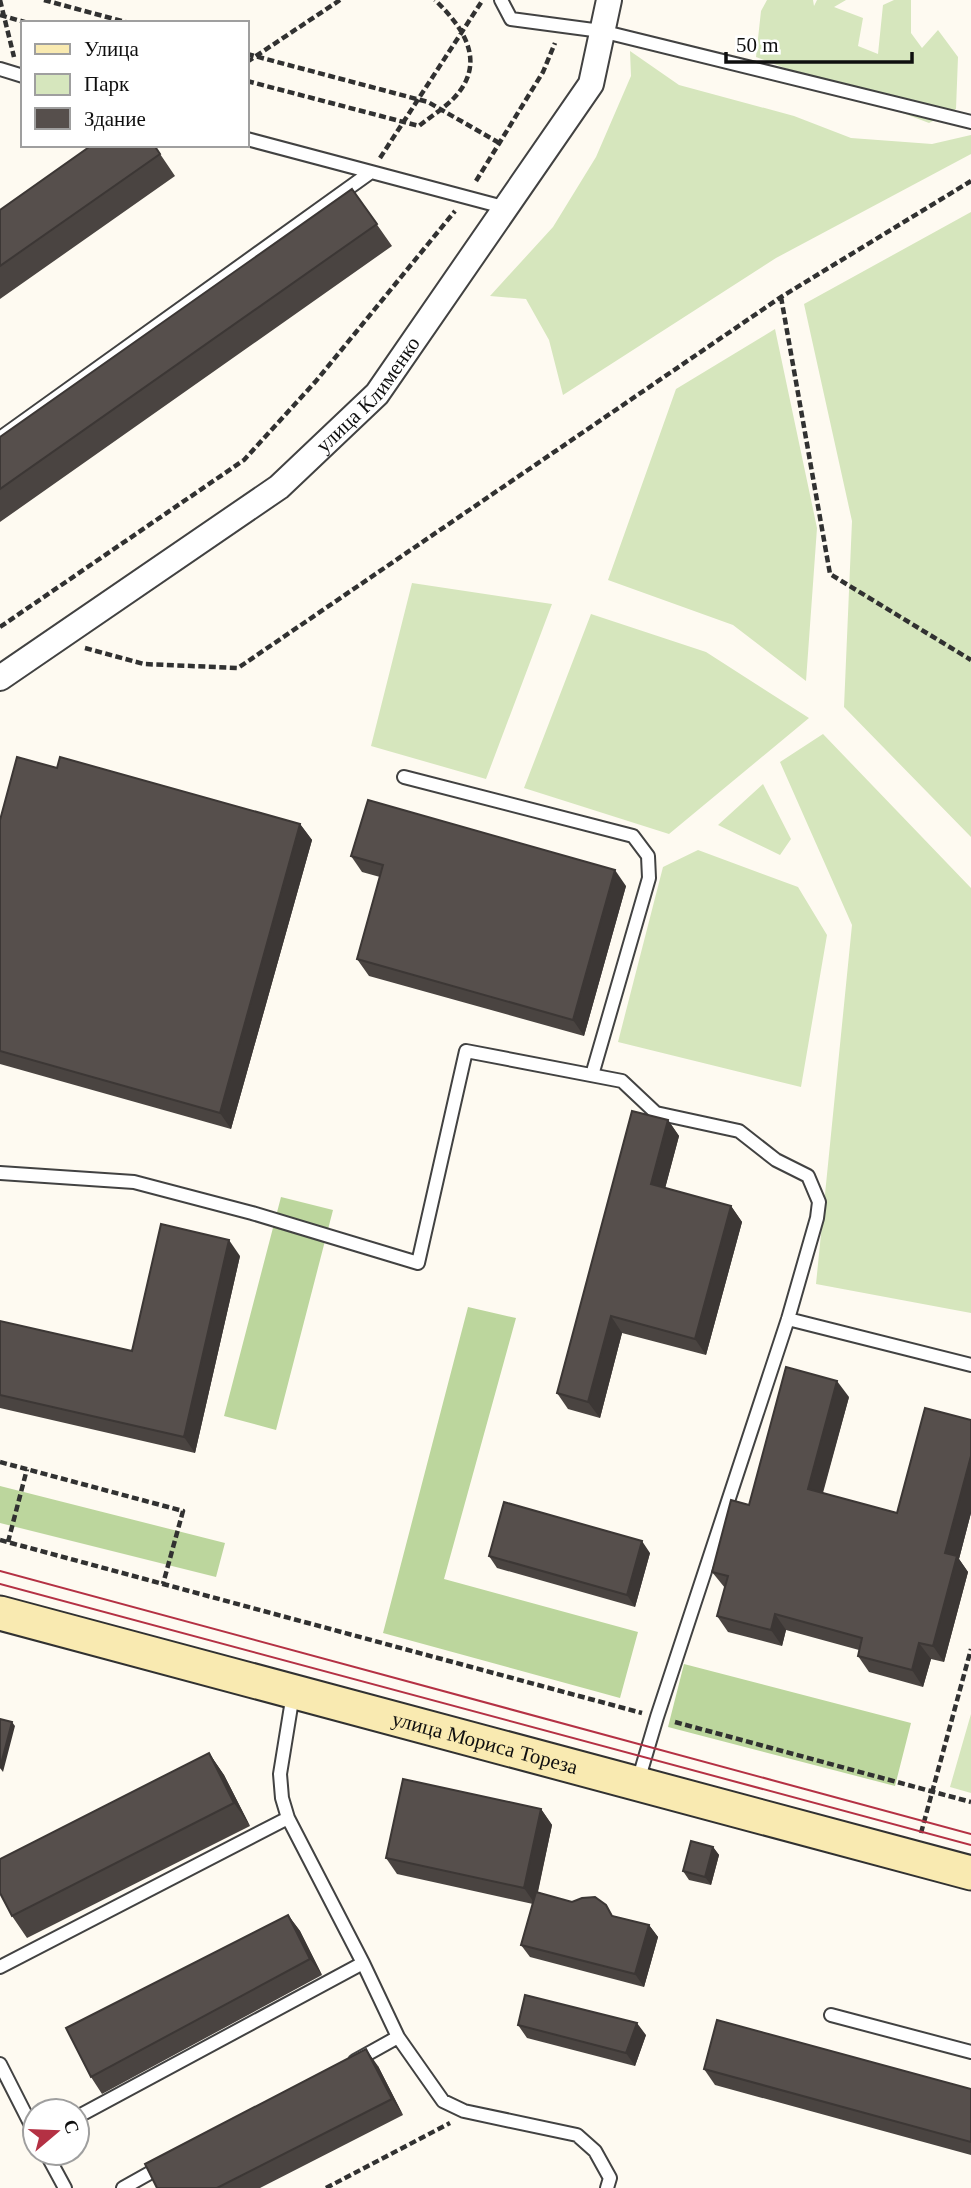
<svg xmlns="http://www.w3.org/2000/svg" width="971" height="2188" font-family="Georgia,serif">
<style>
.green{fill:#d6e6bd}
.forest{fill:#bcd69d}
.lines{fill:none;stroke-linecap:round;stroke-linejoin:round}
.lane-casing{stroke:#424242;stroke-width:16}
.street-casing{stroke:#424242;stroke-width:28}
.secondary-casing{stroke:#313131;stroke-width:37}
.path{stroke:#313131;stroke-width:4.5;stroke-dasharray:7 3.5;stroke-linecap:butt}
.lane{stroke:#fff;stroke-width:12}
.street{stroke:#fff;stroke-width:24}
.secondary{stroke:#f9eab1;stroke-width:33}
.tram{stroke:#b43144;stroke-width:2}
.wall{fill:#4a4441}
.shaded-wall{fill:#3c3735}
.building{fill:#564f4c;stroke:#3c3735;stroke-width:2}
.labels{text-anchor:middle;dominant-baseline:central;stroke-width:7;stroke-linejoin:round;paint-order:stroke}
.street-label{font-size:21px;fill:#0f0f0f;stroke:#fff}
</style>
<rect width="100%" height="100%" fill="#fefaf1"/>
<path class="green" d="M 767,0 L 813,0 L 814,6 L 817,0 L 846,0 L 834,7 L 863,18 L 858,46 L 878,54 L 883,5 L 894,0 L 911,0 L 911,33 L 922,48 L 938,30 L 958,57 L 956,109 L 929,123 L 756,57 L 761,11 Z
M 630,51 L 679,85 L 794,116 L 851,138 L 932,144 L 971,135 L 971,154 L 776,258 L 563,395 L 549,340 L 526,299 L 490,296 L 553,227 L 596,157 L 631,76 Z
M 971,212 L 971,837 L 844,707 L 852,521 L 804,304 Z
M 775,329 L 817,528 L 806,681 L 733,625 L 608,580 L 676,389 Z
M 412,583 L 552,604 L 486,779 L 371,746 Z
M 591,614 L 706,652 L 809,718 L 669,834 L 524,788 Z
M 823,734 L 971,888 L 971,1313 L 816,1284 L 852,925 L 780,762 Z
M 763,784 L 791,839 L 780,855 L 718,825 Z
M 698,850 L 798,887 L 827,935 L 801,1087 L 618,1042 L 663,867 Z
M 971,1714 L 971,1793 L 950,1787 Z"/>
<path class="forest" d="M 281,1197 L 333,1210 L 276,1430 L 224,1416 Z
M 468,1307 L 516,1318 L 444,1579 L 638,1632 L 620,1698 L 383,1633 Z
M 0,1486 L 225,1543 L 216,1577 L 0,1523 Z
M 684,1664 L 911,1723 L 895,1786 L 668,1727 Z"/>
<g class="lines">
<defs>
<path id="lane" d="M 501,0 L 511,19 L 601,31 L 971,122
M 0,69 L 23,76
M 247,139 L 507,208
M 0,438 L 371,172
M 404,777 L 633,836 L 648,856 L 649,878 L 592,1075
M 0,1173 L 134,1182 L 252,1213 L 418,1263 L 466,1051 L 622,1081 L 656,1113 L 739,1131 L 776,1160 L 808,1176 L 819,1202 L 817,1218 L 788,1319 L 657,1717 L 638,1781
M 788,1319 L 971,1365
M 293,1694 L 280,1774 L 282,1798 L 288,1818 L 363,1963 L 398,2037 L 443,2101 L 464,2111 L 577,2135 L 595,2151 L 610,2178 L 607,2188
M 0,1967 L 288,1818
M 831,2015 L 971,2052
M 355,2061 L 398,2037
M 0,2064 L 35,2133
M 77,2117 L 363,1963
M 46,2153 L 65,2188
M 123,2188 L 164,2165"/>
<g id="street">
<path id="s1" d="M 0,678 L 279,487 L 377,394 L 591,84 L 609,0"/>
</g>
<g id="secondary">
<path id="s2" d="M 0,1613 L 971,1873"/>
</g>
</defs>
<use href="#lane" class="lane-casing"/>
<use href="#street" class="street-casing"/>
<use href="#secondary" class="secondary-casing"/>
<path class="path" d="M 0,0 L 14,57
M 44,0 L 129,23
M 0,15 L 28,23
M 247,54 L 428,102 L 501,144
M 247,62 L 340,0
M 247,81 L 419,126 C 430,117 443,109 453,99 C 488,63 464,28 435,0
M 380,158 L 482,1
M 476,181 L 543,72 L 555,43
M 781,297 L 830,574 L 971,660
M 0,627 L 244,460 L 316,381 L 455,211
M 85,648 L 144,664 L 238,668 L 781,297 L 971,181
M 0,1462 L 183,1511 L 163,1584
M 0,1540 L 642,1713
M 8,1542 L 27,1469
M 675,1722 L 971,1802
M 921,1833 L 971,1649
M 326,2188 L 450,2123"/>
<use href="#lane" class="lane"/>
<use href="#street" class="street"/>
<use href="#secondary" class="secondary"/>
<path class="tram" d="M 0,1571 L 971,1834
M 0,1584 L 971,1845"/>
</g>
<path class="wall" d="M 154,145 L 175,176 L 0,299 L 0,210 Z
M 352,189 L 392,246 L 0,522 L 0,437 Z
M 57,768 L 300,824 L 312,840 L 231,1129 L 0,1064 L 0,820 Z
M 351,856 L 626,886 L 584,1036 L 369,976 L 357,959 L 380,877 L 362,872 Z
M 668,1120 L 679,1136 L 665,1188 L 731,1206 L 742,1222 L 706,1355 L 622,1333 L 600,1418 L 568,1409 L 557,1393 Z
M 240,1256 L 195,1453 L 0,1408 L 0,1321 L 132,1351 Z
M 849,1397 L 823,1493 L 897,1513 L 971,1420 L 971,1513 L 959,1559 L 968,1572 L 944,1662 L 931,1659 L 923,1687 L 869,1672 L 858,1656 L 859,1650 L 786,1630 L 782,1646 L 728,1632 L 717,1616 L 725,1588 L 712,1572 L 749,1505 Z
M 650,1553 L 635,1607 L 497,1568 L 489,1556 Z
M 209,1753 L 224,1775 L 250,1826 L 27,1938 L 12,1916 Z
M 541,1809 L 552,1825 L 538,1892 L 614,1916 L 649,1925 L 658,1937 L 644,1987 L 530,1957 L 521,1945 L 533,1904 L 397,1874 L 386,1858 Z
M 713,1847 L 719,1855 L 711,1885 L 689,1880 L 683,1871 Z
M 288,1915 L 300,1931 L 322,1975 L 102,2094 L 91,2077 Z
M 518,2025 L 646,2035 L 635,2066 L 527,2038 Z
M 378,2066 L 403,2115 L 260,2188 L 157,2188 Z
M 704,2069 L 971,2089 L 971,2155 L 715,2085 Z"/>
<path class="shaded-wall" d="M 300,824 L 312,840 L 231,1129 L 220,1113 Z
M 615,870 L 626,886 L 584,1036 L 573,1020 Z
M 668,1120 L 679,1136 L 662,1200 L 651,1184 Z
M 731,1206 L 742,1222 L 706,1355 L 695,1339 Z
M 229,1240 L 240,1256 L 195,1453 L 184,1437 Z
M 611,1316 L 622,1333 L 600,1418 L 588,1402 Z
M 837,1381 L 849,1397 L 819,1505 L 808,1489 Z
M 971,1456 L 971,1513 L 959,1559 L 968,1572 L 944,1662 L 933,1646 L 945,1553 Z
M 642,1541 L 650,1553 L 635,1607 L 627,1595 Z
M 775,1614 L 786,1630 L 782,1646 L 771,1630 Z
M 919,1643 L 931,1659 L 923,1687 L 912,1670 Z
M 12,1722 L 15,1726 L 3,1772 L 0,1768 Z
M 209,1753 L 224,1775 L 250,1826 L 234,1803 Z
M 541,1809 L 552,1825 L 535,1904 L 524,1888 Z
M 713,1847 L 719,1855 L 711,1885 L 705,1877 Z
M 288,1915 L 300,1931 L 322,1975 L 310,1959 Z
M 649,1925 L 658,1937 L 644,1987 L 635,1974 Z
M 637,2023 L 646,2035 L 635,2066 L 626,2053 Z
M 366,2049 L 378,2066 L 403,2115 L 392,2099 Z"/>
<path class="building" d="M 92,145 L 154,145 L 160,154 L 0,266 L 0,210 Z
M 352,189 L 377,224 L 0,489 L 0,437 Z
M 17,757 L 57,768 L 60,757 L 300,824 L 220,1113 L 0,1051 L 0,820 Z
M 368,800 L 615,870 L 573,1020 L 357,959 L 383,865 L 351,856 Z
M 632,1111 L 668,1120 L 651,1184 L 731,1206 L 695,1339 L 611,1316 L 588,1402 L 557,1393 Z
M 161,1224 L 229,1240 L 184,1437 L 0,1395 L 0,1321 L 132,1351 Z
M 786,1367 L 837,1381 L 808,1489 L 897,1513 L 925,1408 L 971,1420 L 971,1456 L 945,1553 L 957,1556 L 933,1646 L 919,1643 L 912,1670 L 858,1656 L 862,1638 L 775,1614 L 771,1630 L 717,1616 L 728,1576 L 712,1572 L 731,1500 L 749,1505 Z
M 504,1502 L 642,1541 L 627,1595 L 489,1556 Z
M 0,1719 L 12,1722 L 0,1768 Z
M 209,1753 L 234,1803 L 12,1916 L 0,1893 L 0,1859 Z
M 403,1779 L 541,1809 L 524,1888 L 386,1858 Z
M 691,1841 L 713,1847 L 705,1877 L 683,1871 Z
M 536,1892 L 572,1902 L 582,1898 L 595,1897 L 606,1905 L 612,1916 L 649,1925 L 635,1974 L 521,1945 Z
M 288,1915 L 310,1959 L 91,2077 L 66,2028 Z
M 525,1995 L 637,2023 L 626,2053 L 518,2025 Z
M 717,2020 L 971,2089 L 971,2142 L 704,2069 Z
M 366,2049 L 392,2099 L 217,2188 L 157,2188 L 145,2164 Z"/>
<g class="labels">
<g class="street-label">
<text stroke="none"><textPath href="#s1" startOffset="467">улица Клименко</textPath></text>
<text stroke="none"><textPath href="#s2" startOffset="502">улица Мориса Тореза</textPath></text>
</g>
</g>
<rect x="21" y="21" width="228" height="126" fill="#ffffff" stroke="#9f9f9f" stroke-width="2"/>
<rect x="35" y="44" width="35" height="10" fill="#f9eab1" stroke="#9f9f9f" stroke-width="2"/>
<text x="84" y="56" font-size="21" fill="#0f0f0f">Улица</text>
<rect x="35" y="74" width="35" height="21" fill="#d6e6bd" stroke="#9f9f9f" stroke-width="2"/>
<text x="84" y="91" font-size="21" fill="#0f0f0f">Парк</text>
<rect x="35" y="108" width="35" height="21" fill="#564f4c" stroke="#9f9f9f" stroke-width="2"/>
<text x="84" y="126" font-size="21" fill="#0f0f0f">Здание</text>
<g transform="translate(56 2132) rotate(71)"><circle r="33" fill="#ffffff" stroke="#9f9f9f" stroke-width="2"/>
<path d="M0-5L12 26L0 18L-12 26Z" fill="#b43144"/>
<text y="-10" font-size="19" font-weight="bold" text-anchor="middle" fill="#0f0f0f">С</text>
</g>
<path d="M726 52v10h186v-10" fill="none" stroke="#0f0f0f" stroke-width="3.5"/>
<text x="736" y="52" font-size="21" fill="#0f0f0f" stroke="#ffffff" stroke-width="5" paint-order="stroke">50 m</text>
</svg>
